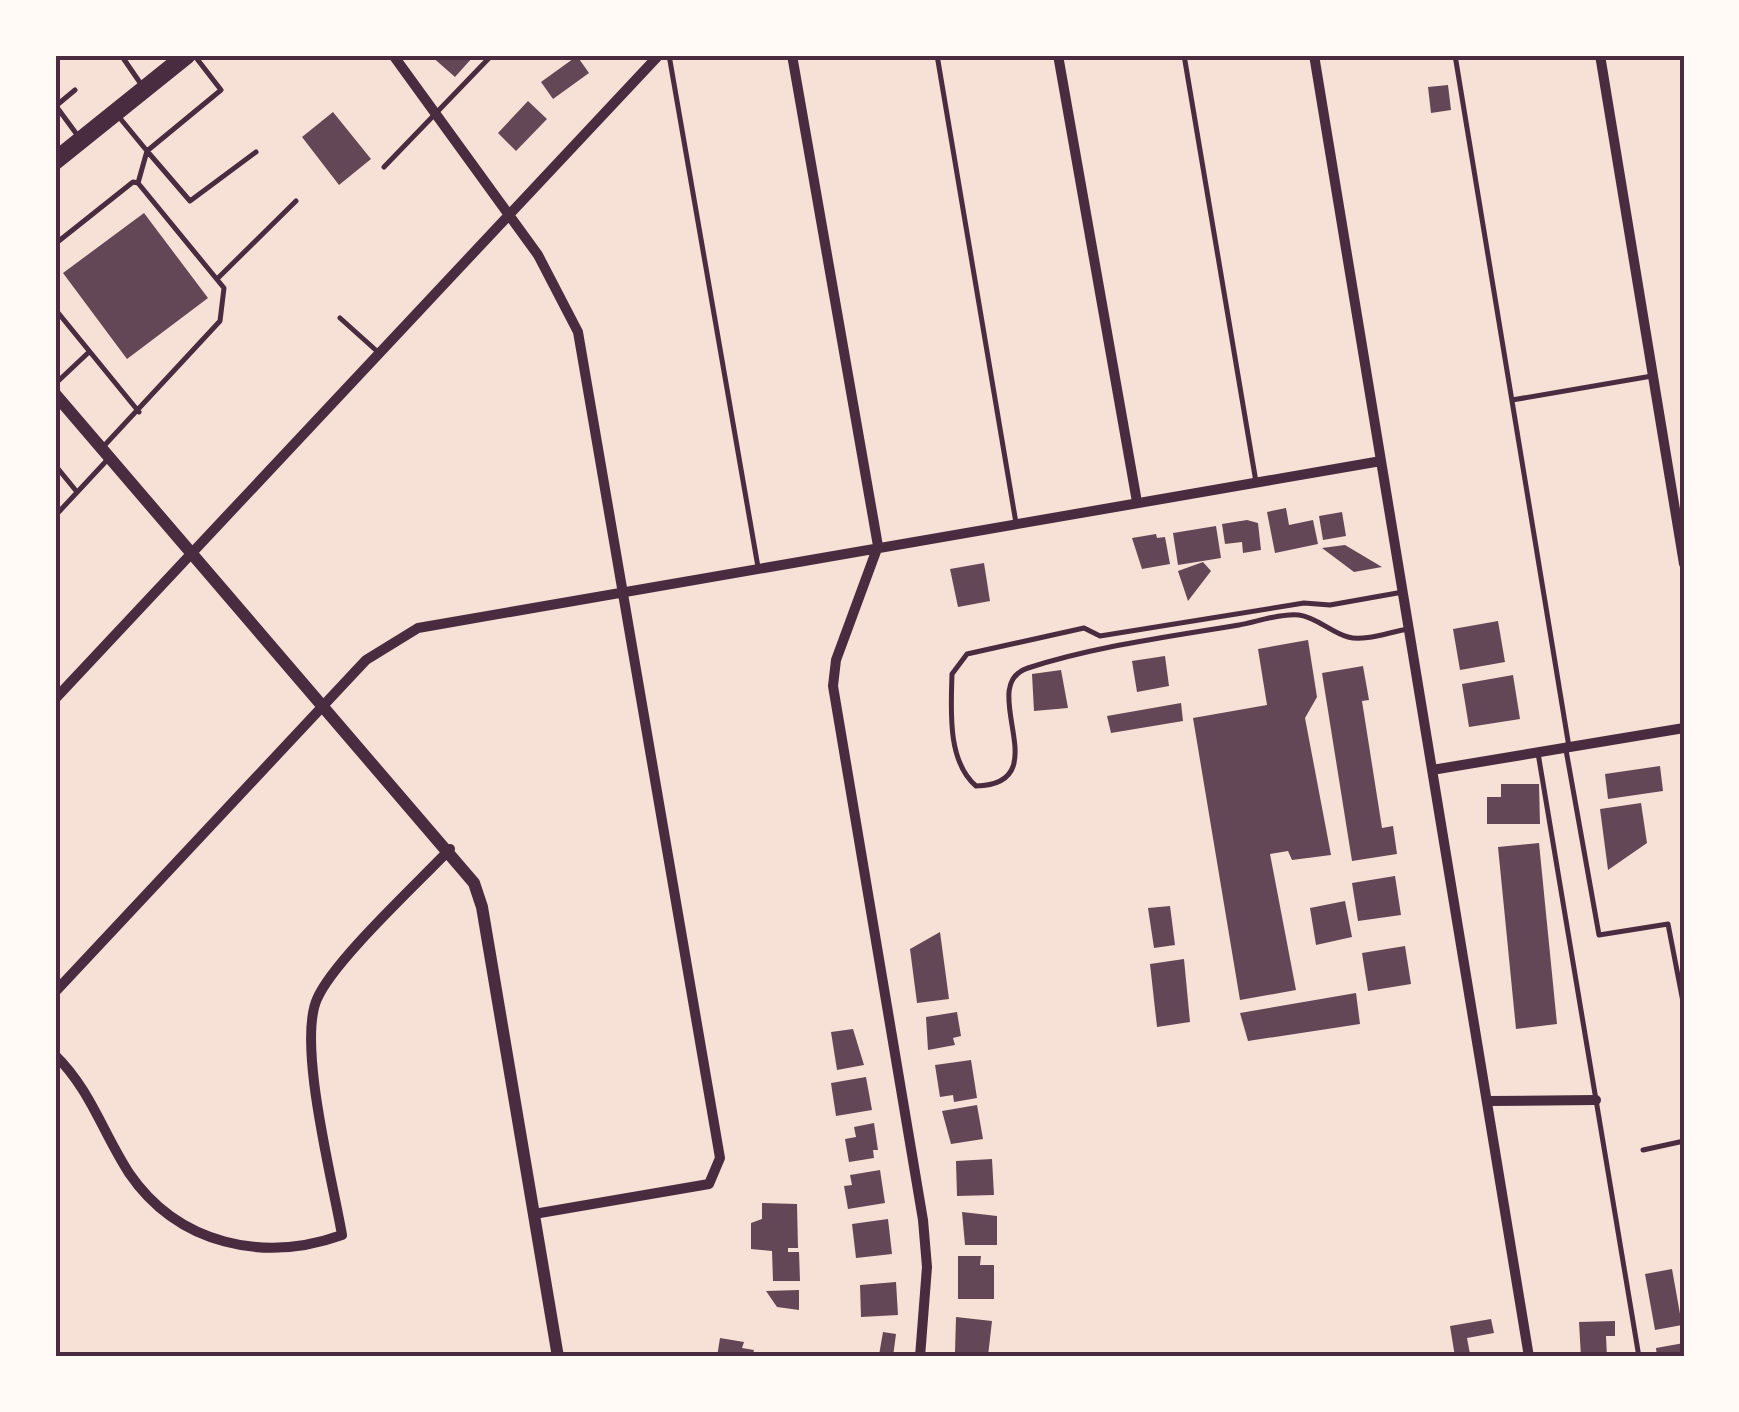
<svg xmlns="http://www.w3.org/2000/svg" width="1739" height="1412" font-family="Lato,sans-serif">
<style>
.building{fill:#644757}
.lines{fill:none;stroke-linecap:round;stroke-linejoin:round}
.service{stroke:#4a2c40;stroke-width:5}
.minor{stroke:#4a2c40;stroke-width:10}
.tertiary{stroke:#4a2c40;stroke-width:12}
.primary{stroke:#4a2c40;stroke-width:18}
.neatline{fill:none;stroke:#4a2c40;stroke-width:4}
</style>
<rect width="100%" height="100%" fill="#f7e1d7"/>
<path class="building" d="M 430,55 L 468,55 L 472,58 L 455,77 Z
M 577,56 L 589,73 L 553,99 L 541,82 Z
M 1448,85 L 1451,110 L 1431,113 L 1428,87 Z
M 528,101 L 547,119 L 516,151 L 498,133 Z
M 333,112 L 371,159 L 339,185 L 302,137 Z
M 144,213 L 208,298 L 127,359 L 63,273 Z
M 1286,508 L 1289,525 L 1313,520 L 1318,544 L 1275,553 L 1267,512 Z
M 1342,512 L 1346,536 L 1323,540 L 1319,516 Z
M 1247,520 L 1258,523 L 1261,550 L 1243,553 L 1242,542 L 1225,544 L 1222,524 Z
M 1216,526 L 1221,558 L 1178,565 L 1173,533 Z
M 1156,534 L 1157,538 L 1165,537 L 1170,564 L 1142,569 L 1132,538 Z
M 1345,545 L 1382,567 L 1354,572 L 1322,548 Z
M 1203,562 L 1211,571 L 1188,601 L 1178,571 Z
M 984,563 L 990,601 L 958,607 L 950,569 Z
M 1498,621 L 1505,662 L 1460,670 L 1453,629 Z
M 1308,640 L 1317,697 L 1305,718 L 1331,855 L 1292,860 L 1288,851 L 1270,854 L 1296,990 L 1240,1000 L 1193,718 L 1267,705 L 1258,649 Z
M 1165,656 L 1169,686 L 1137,692 L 1132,661 Z
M 1363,666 L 1369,700 L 1362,701 L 1382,828 L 1393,826 L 1397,854 L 1352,861 L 1322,673 Z
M 1061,670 L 1068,708 L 1034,711 L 1032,674 Z
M 1513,675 L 1520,719 L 1469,727 L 1462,684 Z
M 1181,703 L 1183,721 L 1111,733 L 1107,716 Z
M 1660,766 L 1663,791 L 1608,799 L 1605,774 Z
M 1501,784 L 1539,784 L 1540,824 L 1487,824 L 1487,797 L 1501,797 Z
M 1641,803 L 1647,843 L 1608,870 L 1600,809 Z
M 1539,843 L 1557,1024 L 1516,1029 L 1498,847 Z
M 1395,876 L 1401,915 L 1358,921 L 1352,883 Z
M 1345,901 L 1352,937 L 1316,945 L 1310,908 Z
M 1170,906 L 1175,945 L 1154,948 L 1148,908 Z
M 940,932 L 949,999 L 917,1003 L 910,949 Z
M 1405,946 L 1411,984 L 1368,991 L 1362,953 Z
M 1184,959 L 1190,1022 L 1157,1027 L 1150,964 Z
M 1356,993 L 1360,1024 L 1248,1041 L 1240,1013 Z
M 957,1012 L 961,1036 L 953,1038 L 955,1045 L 928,1050 L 926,1017 Z
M 853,1029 L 864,1065 L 837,1070 L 831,1032 Z
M 971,1060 L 977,1098 L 954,1102 L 953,1095 L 940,1097 L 935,1065 Z
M 866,1077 L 872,1110 L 836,1116 L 831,1083 Z
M 977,1105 L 983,1139 L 951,1144 L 942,1111 Z
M 874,1123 L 878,1150 L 873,1150 L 874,1158 L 849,1162 L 845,1139 L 856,1137 L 854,1127 Z
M 992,1159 L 994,1195 L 957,1196 L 956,1161 Z
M 880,1170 L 885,1203 L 848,1209 L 844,1186 L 852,1185 L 850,1175 Z
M 762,1203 L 797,1204 L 798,1248 L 788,1248 L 788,1252 L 799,1252 L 800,1281 L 773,1281 L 772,1251 L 751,1249 L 751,1223 L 762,1219 Z
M 962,1212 L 997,1216 L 997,1245 L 965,1245 Z
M 888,1219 L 892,1254 L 856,1258 L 852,1224 Z
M 958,1256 L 981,1256 L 980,1265 L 994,1265 L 994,1299 L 958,1299 Z
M 1672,1269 L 1682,1325 L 1655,1330 L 1645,1274 Z
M 896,1282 L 898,1315 L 861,1317 L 860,1285 Z
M 799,1290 L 799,1310 L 777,1307 L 766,1291 Z
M 956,1317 L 992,1321 L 988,1356 L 955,1352 Z
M 1491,1319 L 1494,1333 L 1467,1338 L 1470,1354 L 1455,1357 L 1450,1326 Z
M 1615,1321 L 1615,1336 L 1606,1336 L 1607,1357 L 1581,1357 L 1579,1322 Z
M 883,1332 L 896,1334 L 893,1357 L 879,1355 Z
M 720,1338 L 744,1342 L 742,1348 L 754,1350 L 752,1357 L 717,1357 Z
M 1684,1343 L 1684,1357 L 1657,1357 L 1656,1348 Z"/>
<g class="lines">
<path class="service" d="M 121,55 L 143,87
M 194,55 L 221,90 L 147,151 L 190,201 L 256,152
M 669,55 L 758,567
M 937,55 L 1016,523
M 1184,55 L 1256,482
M 1455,55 L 1569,747
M 57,105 L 75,90
M 56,106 L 78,136
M 119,117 L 147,151 L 138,183
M 384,167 L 492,55
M 55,244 L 133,182 L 138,183
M 217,279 L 296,201
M 55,309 L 139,412
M 340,318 L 379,353
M 55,384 L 89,352
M 1512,400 L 1652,376
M 103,447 L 220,321 L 224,288 L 138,183
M 55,465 L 77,492
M 55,516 L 109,458
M 1403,592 L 1330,605 L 1304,603 L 1100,636 L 1084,628 L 967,654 L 952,674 C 951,710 947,761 976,786 C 1060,784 974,685 1028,668 C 1096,646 1168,637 1239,625 C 1256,622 1281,613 1299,615 C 1316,617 1332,633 1348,637 C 1365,642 1392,631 1409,629
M 1566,750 L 1599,935 L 1668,924 L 1684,1007
M 1538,753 L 1639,1357
M 1643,1150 L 1684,1141"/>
<path class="minor" d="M 393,55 L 538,255 L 578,332 L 720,1158 L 709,1184 L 534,1214
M 792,55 L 878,546 L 836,660 L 833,686 L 923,1220 L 927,1267 L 920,1357
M 1058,55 L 1137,502
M 1314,55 L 1529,1357
M 1600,55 L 1684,564
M 55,699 L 659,55
M 1432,770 L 1684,728
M 55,992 L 366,660 L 418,628 L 1381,461
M 55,1055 C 90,1089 103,1133 129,1173 C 178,1245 264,1263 342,1235 C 333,1182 297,1044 317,999 C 333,961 418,883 450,849
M 1487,1101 L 1596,1100"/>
<path class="tertiary" d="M 55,394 L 474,883 L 482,907 L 558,1357"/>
<path class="primary" d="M 55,161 L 187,55"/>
</g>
<rect width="1739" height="1412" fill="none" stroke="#fffaf5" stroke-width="115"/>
<rect x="58" y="58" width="1624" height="1296" class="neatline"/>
</svg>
